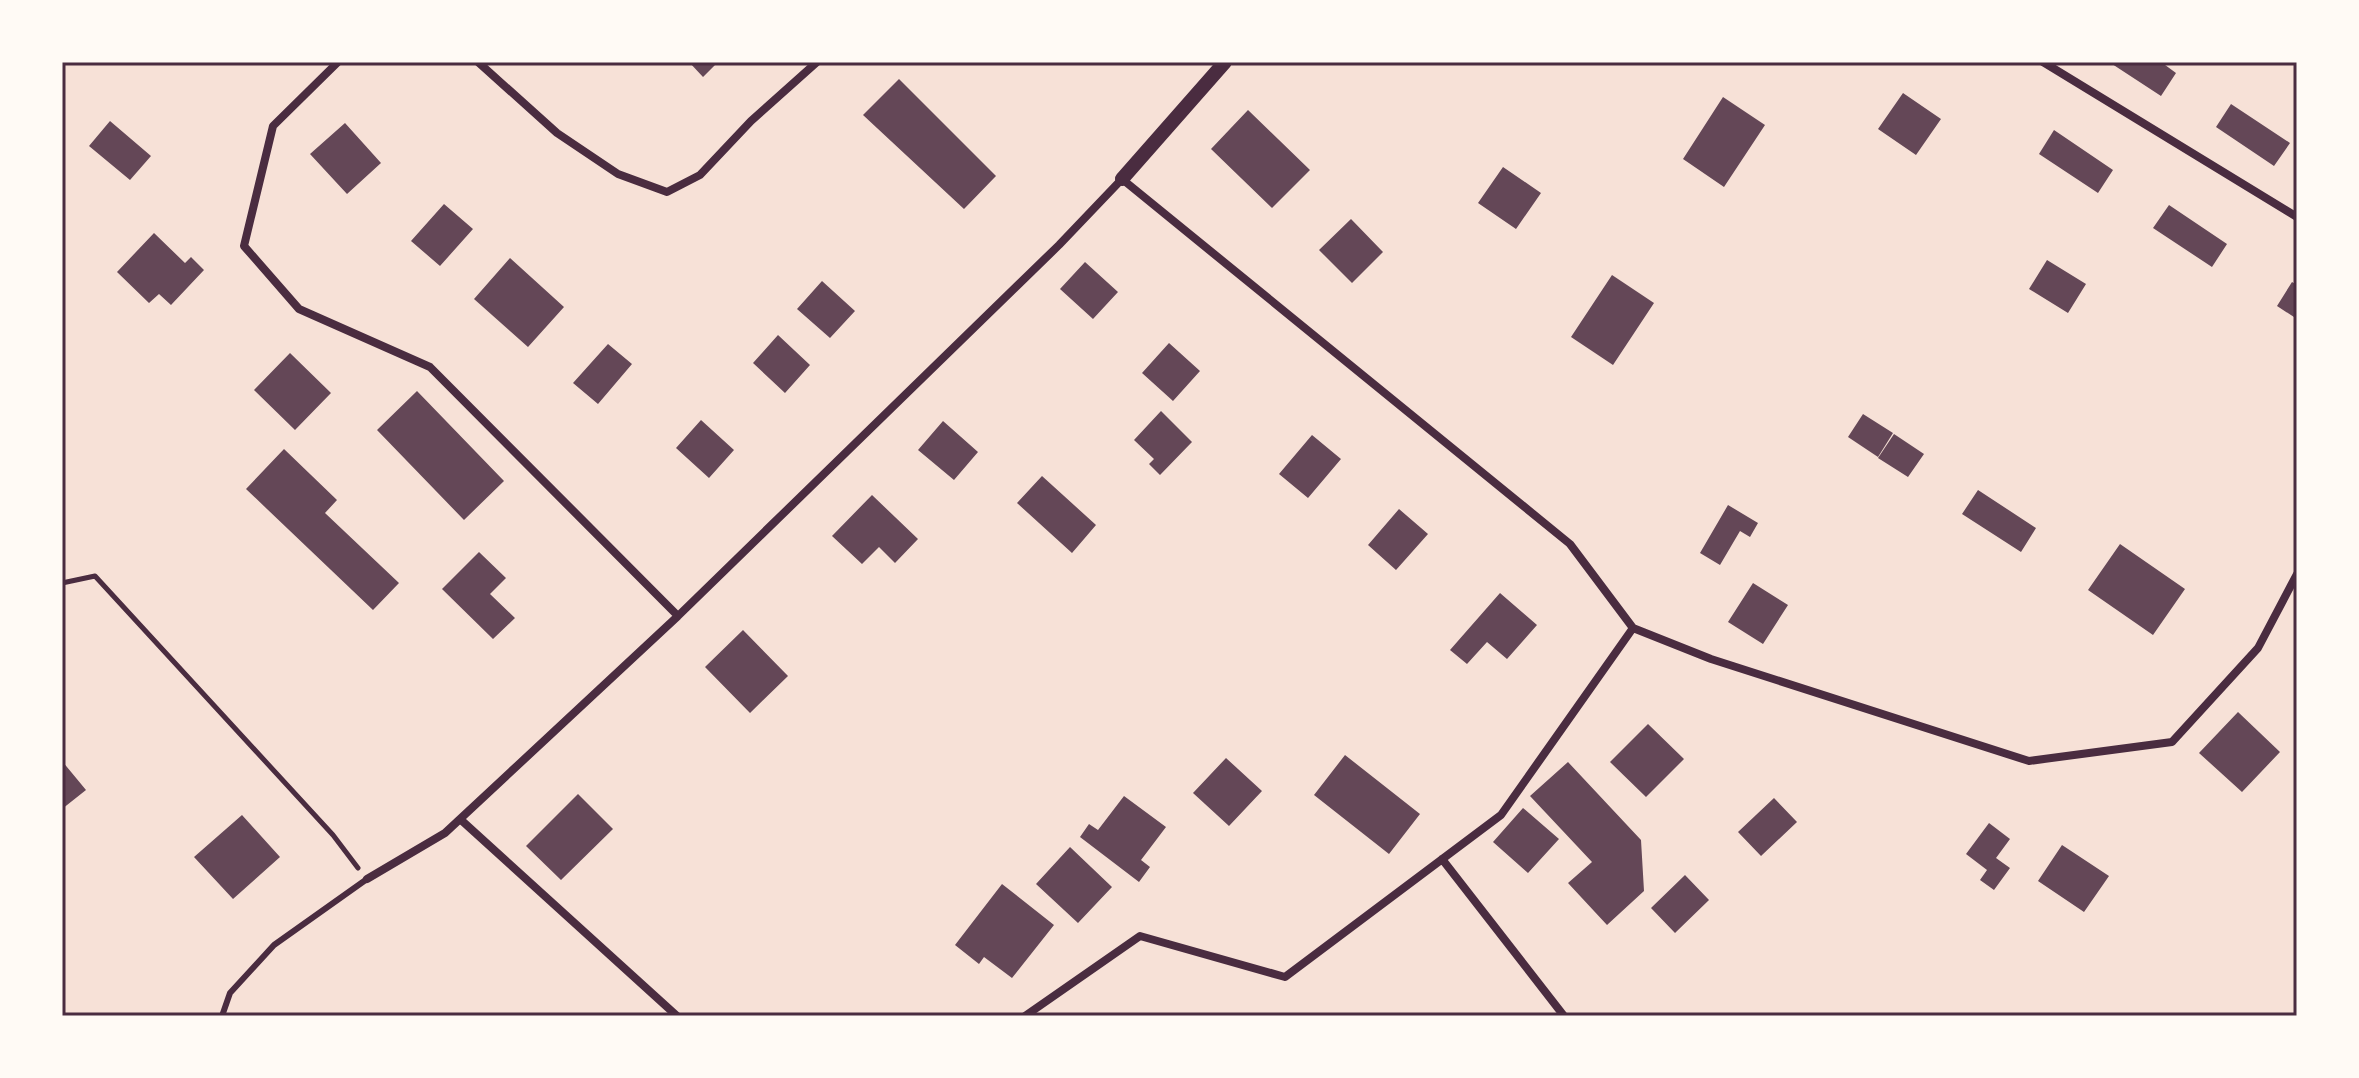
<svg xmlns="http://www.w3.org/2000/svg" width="2359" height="1078" font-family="'Roboto Condensed',sans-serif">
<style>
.building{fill:#644757}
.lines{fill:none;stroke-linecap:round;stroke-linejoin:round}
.path{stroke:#4a2c40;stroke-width:5}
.service{stroke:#4a2c40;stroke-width:6}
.minor{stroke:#4a2c40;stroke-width:8}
.tertiary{stroke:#4a2c40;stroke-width:14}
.neatline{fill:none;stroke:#4a2c40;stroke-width:3}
</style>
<rect width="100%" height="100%" fill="#f7e1d7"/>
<path class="building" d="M 689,62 L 712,62 L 715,65 L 703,77 Z
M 2109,62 L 2161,62 L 2176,73 L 2161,96 Z
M 899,79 L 996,176 L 964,209 L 863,115 Z
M 1903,93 L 1941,119 L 1916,155 L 1878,129 Z
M 1723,97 L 1765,125 L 1724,187 L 1683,159 Z
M 2231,104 L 2290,143 L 2274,166 L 2216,127 Z
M 1248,110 L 1310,170 L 1272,208 L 1211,149 Z
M 110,121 L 151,156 L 130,180 L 89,146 Z
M 345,123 L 381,163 L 347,194 L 310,154 Z
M 2054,130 L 2113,170 L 2098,193 L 2039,154 Z
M 1503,167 L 1541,193 L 1516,229 L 1478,203 Z
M 444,204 L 473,229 L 440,266 L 411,241 Z
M 2169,205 L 2227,244 L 2212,267 L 2153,228 Z
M 1351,219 L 1383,252 L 1352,283 L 1319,250 Z
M 154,233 L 185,263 L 191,257 L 204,270 L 171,305 L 159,294 L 149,303 L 117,272 Z
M 510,258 L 564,307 L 528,347 L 474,299 Z
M 2047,260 L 2086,284 L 2068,313 L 2029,289 Z
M 1085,262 L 1118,292 L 1093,319 L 1060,289 Z
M 1612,275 L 1654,303 L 1613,365 L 1571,337 Z
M 822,281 L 855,311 L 830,338 L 797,309 Z
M 2292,282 L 2297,285 L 2297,319 L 2277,306 Z
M 778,335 L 810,365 L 785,393 L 753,363 Z
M 1169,343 L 1200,371 L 1173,401 L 1142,373 Z
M 608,344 L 632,364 L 598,404 L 573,383 Z
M 290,353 L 331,393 L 295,430 L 254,390 Z
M 417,391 L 504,481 L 464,520 L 377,430 Z
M 1161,411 L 1192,442 L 1160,475 L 1149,464 L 1154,459 L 1134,440 Z
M 1863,414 L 1893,433 L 1878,457 L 1848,437 Z
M 701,420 L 734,450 L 709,478 L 676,448 Z
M 943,421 L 978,452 L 954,480 L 918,450 Z
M 1894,434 L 1924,454 L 1908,477 L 1878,458 Z
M 1312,435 L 1341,459 L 1308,498 L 1279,474 Z
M 284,449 L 337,500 L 325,513 L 399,583 L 373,610 L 246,489 Z
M 1042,476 L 1096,525 L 1072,553 L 1017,503 Z
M 1978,490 L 2036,528 L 2021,552 L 1962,514 Z
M 872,495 L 918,539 L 895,563 L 879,547 L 862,564 L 832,536 Z
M 1728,505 L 1758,523 L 1750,537 L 1740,531 L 1720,565 L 1700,553 Z
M 1399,509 L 1428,534 L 1396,570 L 1368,545 Z
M 2120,544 L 2185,589 L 2153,635 L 2088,590 Z
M 479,552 L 506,578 L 490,594 L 515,618 L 493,639 L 442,589 Z
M 1753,583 L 1788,605 L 1763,644 L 1728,622 Z
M 1500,593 L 1537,625 L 1507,659 L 1487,642 L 1467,664 L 1450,650 Z
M 743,630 L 788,676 L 750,713 L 705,667 Z
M 2238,712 L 2280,752 L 2242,792 L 2199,753 Z
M 1648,724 L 1684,759 L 1646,797 L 1610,762 Z
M 1345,755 L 1420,814 L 1389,854 L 1314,795 Z
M 1226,758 L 1262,791 L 1229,826 L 1193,793 Z
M 62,761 L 86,790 L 62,809 Z
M 1568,762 L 1641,840 L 1644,891 L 1607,925 L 1568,883 L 1592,862 L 1530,796 Z
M 578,794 L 613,829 L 561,880 L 526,846 Z
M 1124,796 L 1166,827 L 1141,860 L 1150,867 L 1139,882 L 1080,837 L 1089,824 L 1098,830 Z
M 1774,798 L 1797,822 L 1761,856 L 1738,832 Z
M 1523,808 L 1559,839 L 1528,873 L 1493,842 Z
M 242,815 L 280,857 L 233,899 L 194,857 Z
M 1989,823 L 2010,839 L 1996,858 L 2010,868 L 1994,890 L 1980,880 L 1987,870 L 1966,854 Z
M 2062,845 L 2109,876 L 2084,912 L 2038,881 Z
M 1070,847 L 1112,887 L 1078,923 L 1036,884 Z
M 1685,875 L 1709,900 L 1675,933 L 1651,908 Z
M 1002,884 L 1054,925 L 1012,978 L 984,957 L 979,964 L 955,945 Z"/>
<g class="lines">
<path class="path" d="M 62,583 L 95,576 L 333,835 L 358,868"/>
<path class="service" d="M 222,1016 L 230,993 L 274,945 L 367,879"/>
<path class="minor" d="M 338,62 L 273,126 L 244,246 L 299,309 L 430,367 L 678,616
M 478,62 L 557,133 L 618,174 L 667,192 L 700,175 L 751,121 L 817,62
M 2043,62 L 2297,217
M 460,819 L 677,1016
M 1442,859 L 1564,1016
M 367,879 L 445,833 L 678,616 L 1059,245 L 1122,179 L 1570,544 L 1633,628 L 1711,659 L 2029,761 L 2172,742 L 2258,648 L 2297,574
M 1025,1016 L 1140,936 L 1285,977 L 1501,815 L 1633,628"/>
<path class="tertiary" d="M 1122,179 L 1225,62"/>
</g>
<rect width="2359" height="1078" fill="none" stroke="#fffaf5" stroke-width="128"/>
<rect x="64" y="64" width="2231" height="950" class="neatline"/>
</svg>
